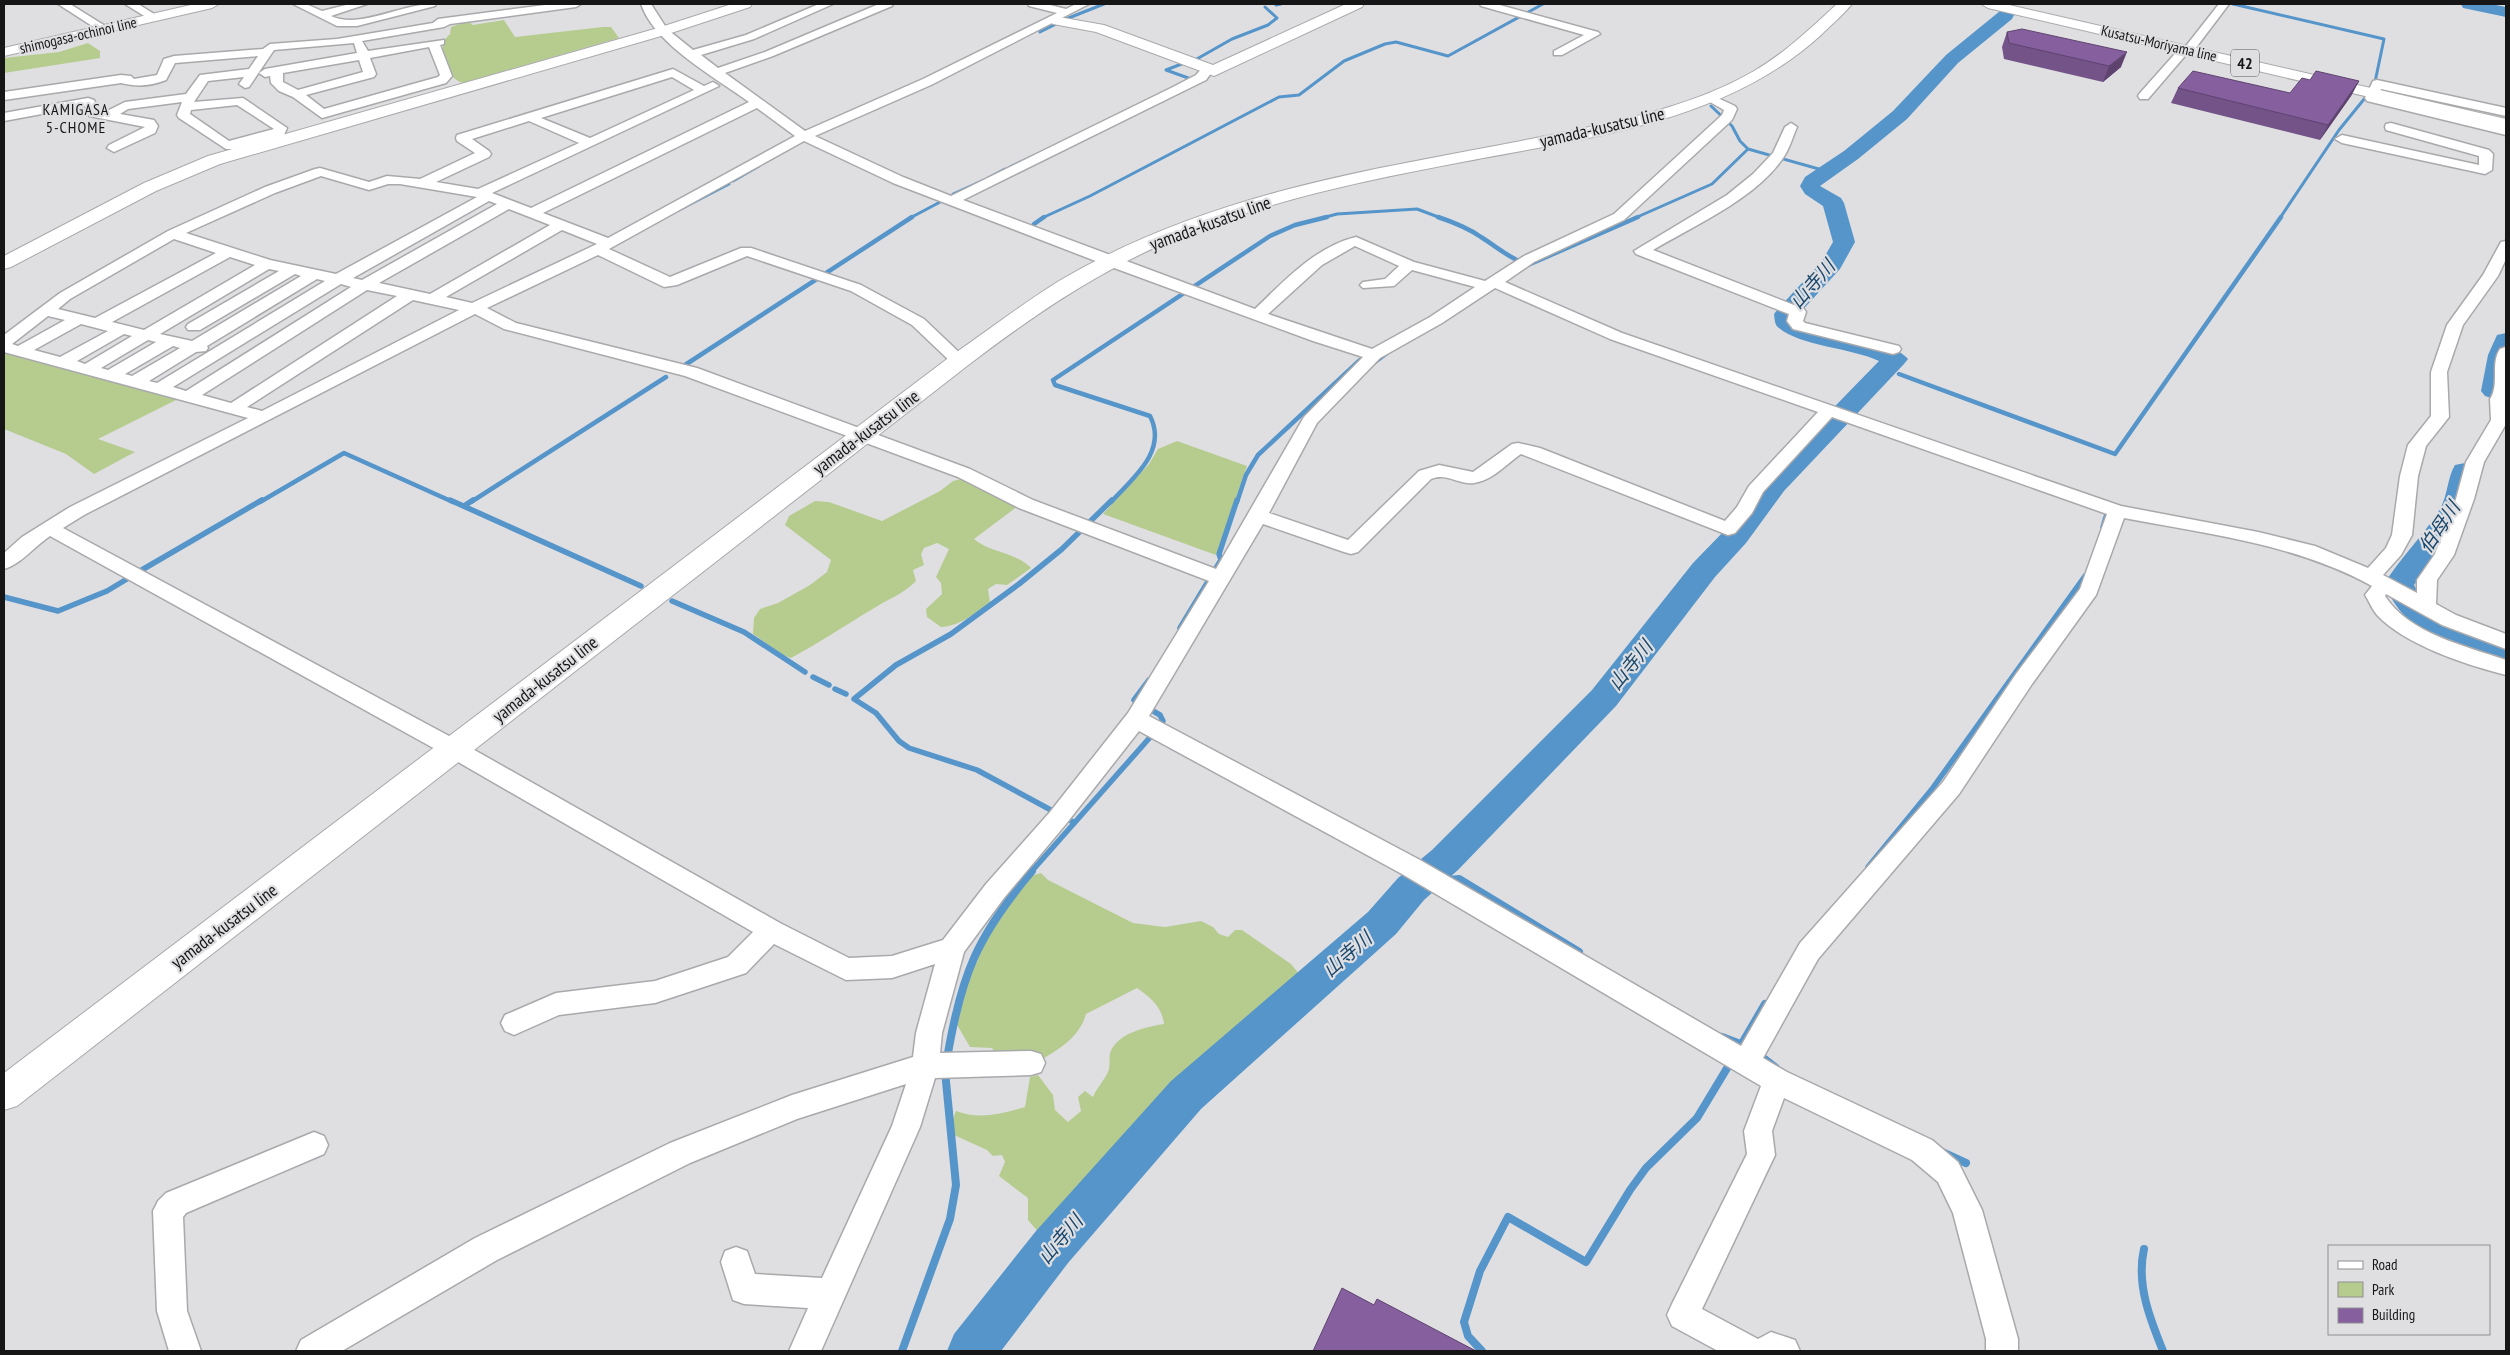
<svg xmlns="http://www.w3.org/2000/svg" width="2510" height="1355" font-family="'PT Sans Narrow','Noto Sans JP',sans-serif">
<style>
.green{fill:#b6cc8f}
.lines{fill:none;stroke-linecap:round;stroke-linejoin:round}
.stream-far3{stroke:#5695ca;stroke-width:3}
.stream-far2{stroke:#5695ca;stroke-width:4.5}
.stream-far1{stroke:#5695ca;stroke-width:5.5}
.stream{stroke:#5695ca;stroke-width:8}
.river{fill:#5695ca;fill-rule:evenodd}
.minor-casing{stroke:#a9a9ac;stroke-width:3}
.tertiary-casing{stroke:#a9a9ac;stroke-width:2}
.secondary-casing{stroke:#a9a9ac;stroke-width:2}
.primary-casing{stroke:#a9a9ac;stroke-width:2}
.minor{fill:#fff;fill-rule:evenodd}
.tertiary{fill:#fff;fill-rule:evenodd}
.secondary{fill:#fff;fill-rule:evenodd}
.primary{fill:#fff;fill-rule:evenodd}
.wall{fill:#735388}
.shaded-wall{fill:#5e436f}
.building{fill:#86609e;stroke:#5e436f}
.labels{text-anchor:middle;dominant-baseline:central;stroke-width:4.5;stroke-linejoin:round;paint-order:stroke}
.far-street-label{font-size:15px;fill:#161617;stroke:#dfdfe2}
.shield{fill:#dfdfe2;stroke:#525254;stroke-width:1}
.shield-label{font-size:16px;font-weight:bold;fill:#161617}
.far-neighbourhood-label{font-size:16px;letter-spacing:1px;fill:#161617;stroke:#dfdfe2}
.street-label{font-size:18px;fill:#161617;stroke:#dfdfe2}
.water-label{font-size:19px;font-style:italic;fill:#1a486d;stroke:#dfdfe2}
</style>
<rect width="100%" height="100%" fill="#dfdfe2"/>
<path class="green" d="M 504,20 L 515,37 L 603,27 L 611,27 L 619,38 L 463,83 C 451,79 451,73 448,62 C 443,51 439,44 450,34 L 451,27 L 468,21 L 473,25 Z
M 88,43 L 100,51 L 100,58 L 4,73 L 4,58 L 59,52 Z
M 4,351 L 180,398 L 98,439 L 135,452 L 94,474 L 66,454 L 4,429 Z
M 1177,441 L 1247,466 L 1216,555 L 1103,514 L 1149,464 L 1158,449 Z
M 964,478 L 1000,499 L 1018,506 L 974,539 C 990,553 1016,552 1031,568 L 1007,585 L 996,584 L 988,589 L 990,602 C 974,614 960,626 941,627 L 927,617 L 926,609 L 942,594 L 941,583 L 936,577 L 949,549 L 937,543 L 924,548 L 921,554 L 924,565 L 913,570 L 916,581 C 904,594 886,600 871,610 C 844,626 819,643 791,658 C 776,653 766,642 753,634 L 754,618 L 760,609 L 778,603 L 810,585 L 827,572 L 831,560 L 785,525 L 789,516 L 815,501 L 829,502 L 882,521 L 940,491 L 953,481 Z
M 1041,873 L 1048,880 L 1133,923 L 1165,927 L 1201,921 L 1213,927 L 1219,934 L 1228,937 L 1235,930 L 1242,930 L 1291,964 L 1300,975 C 1299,991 1296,996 1281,1000 L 1276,1011 L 1249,1031 L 1250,1035 L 1240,1040 L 1235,1034 L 1230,1037 L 1230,1047 L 1218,1064 L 1187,1088 L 1157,1121 L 1130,1126 L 1121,1149 L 1120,1164 L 1095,1192 L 1088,1195 C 1088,1210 1059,1235 1046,1241 L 1028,1220 L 1028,1198 L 999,1176 L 1005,1162 L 1002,1155 L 993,1156 L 987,1150 L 954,1135 L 953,1119 L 956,1111 C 979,1120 1002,1114 1025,1107 L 1030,1077 L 1038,1075 L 1053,1095 L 1055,1110 L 1068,1122 L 1081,1111 L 1078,1097 L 1085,1091 L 1093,1097 C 1097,1087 1106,1079 1109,1069 C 1110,1064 1109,1058 1110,1053 C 1117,1033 1146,1027 1164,1024 C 1162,1007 1151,998 1137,988 L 1086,1014 C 1078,1043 1049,1054 1026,1069 L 996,1055 L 992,1048 L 970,1047 L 956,1023 L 970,974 L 978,960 L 977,955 C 984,941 1022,881 1034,875 C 1036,874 1039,874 1041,873 Z"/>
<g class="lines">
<path class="stream-far3" d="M 2233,4 L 2384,39 L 2375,82
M 1276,5 L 1281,4
M 1066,19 L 1104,4
M 1040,32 L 1058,23
M 1195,60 L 1232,39 L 1268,25 L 1277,18 L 1265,7
M 1184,63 L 1166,70 L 1191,79 L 1188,81
M 1711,106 L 1732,126 L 1740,141 L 1748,149
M 1010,167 L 1033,156
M 988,178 L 1005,169
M 733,181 L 759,166
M 953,194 L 984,180
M 679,210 L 729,184
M 910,218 L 942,201
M 1042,218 L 1090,196 L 1279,97 L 1299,95 L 1344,61 L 1385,44 L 1396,42 L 1448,56 L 1543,4
M 1322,218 L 1337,214 L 1417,209 L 1441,218
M 1635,218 L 1712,184 L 1748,149 L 1826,171
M 2280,218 L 2339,130 L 2365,98"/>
<path class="stream-far2" d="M 1438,217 C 1453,222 1468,228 1481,237 C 1497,247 1510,259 1528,265 L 1638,217
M 1034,224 L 1044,217
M 685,365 L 912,217
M 1899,374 L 2115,454 L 2281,217
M 260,502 L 344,453 L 453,502
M 471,502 L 666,377
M 1111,502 C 1133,478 1168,451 1150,416 L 1055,385 L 1053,380 L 1270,236 L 1295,225 L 1327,217
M 1237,502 L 1246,475 L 1258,455 L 1360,360 L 1371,365 L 1387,353"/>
<path class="stream-far1" d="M 450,500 L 641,586
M 464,506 L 473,500
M 2103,527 L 2107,514
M 140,571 L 262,500
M 4,597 L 58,611 L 107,591 L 127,579
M 672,601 L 744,632 L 805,672
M 1180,628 L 1221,560 L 1219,554 L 1237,500
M 813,677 L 829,685
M 835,689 L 846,694
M 1073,822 L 977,770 L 909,748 L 899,741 L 876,713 L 854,699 L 896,665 L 951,634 L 1019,584 L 1062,549 L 1112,500
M 1868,867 L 1932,789 L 2085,576
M 1031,872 L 1160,726 L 1163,721 L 1160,715 L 1134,700 L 1149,680"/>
<path class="stream" d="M 1448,880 L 1459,879 L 1579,952
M 1722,1037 L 1743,1045
M 1737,1052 L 1765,1004
M 1758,1054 L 1776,1068
M 947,1059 C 961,975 977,936 1032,871
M 1942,1152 L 1966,1163
M 2144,1249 C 2136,1284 2150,1319 2163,1351
M 902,1351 L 950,1219 L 956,1185 L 945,1071
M 1482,1351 L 1468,1336 L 1464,1322 L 1480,1271 L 1508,1217 L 1586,1262 L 1630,1190 L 1646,1168 L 1697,1118 L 1732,1060"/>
<path class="river" d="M 2461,4 L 2491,4 L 2506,7 L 2506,17 L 2463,8 Z
M 2006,10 L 2012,11 L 2014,15 L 2012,19 L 1958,63 L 1907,119 L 1858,159 L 1820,186 L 1841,198 L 1844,203 L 1855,242 L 1840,269 L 1798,315 L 1799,319 C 1823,331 1895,341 1908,359 L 1904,364 L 1784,491 L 1746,543 L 1715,577 L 1616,706 L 1458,870 L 1424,900 L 1396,934 L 1201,1109 L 1068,1263 L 1001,1351 L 947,1351 L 954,1334 L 1036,1231 L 1171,1081 L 1368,912 L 1398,878 L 1432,850 L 1592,690 L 1693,563 L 1726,529 L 1764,479 L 1879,361 C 1852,348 1800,346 1779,328 C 1774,325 1775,319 1774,314 L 1778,309 L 1822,261 L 1833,242 L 1823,206 L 1805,194 L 1800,186 L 1805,177 L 1844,151 L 1893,111 L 1946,55 L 2000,11 Z
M 2506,333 L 2506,392 L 2503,396 L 2494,399 L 2485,396 L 2481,391 L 2488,355 L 2497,335 Z
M 2465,463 L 2475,465 L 2479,471 L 2476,492 L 2467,511 L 2414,585 C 2431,620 2472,630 2506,641 L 2506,664 C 2453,649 2408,638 2384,584 C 2400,558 2424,535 2440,509 C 2448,495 2447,478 2455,465 Z"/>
<defs>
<path id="minor" d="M 58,4 L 70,4 L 110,29 L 104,32 L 100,31 Z
M 125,4 L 138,4 L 159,17 L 153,20 L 149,19 Z
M 293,4 L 306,4 L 322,11 L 350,4 L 367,4 L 331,16 C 360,30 404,2 436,4 L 435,6 L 357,26 L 337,26 Z
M 553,4 L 581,4 L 576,7 L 450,24 L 444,27 L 362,41 L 368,51 L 444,40 L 444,44 L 440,45 L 452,76 L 446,83 L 322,118 L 293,97 L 279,91 L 271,83 L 270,76 L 265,77 L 259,73 L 265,69 L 357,53 L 354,43 L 274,50 L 249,87 L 245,88 L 239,84 L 244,77 L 208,81 L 194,102 L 243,98 L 287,128 L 284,135 L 234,149 L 226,149 L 179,118 L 177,115 L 182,102 L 128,109 L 120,114 L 154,120 L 158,126 L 155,133 L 114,152 L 107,148 L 109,145 L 145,127 L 89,116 L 85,106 L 4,121 L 4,113 L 88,98 L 94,100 L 99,110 L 105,112 L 125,102 L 186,94 L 200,75 L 249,69 L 258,56 L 175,63 L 166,80 C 151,86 136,87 121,83 L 4,100 L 4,92 L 121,75 L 131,76 L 134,79 L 157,75 L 164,59 L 174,56 L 263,49 L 270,44 L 337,39 L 433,23 L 438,19 ZM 429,47 L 440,75 L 438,77 L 324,109 L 306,95 L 374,77 L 376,74 L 370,58 ZM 359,60 L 363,72 L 298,90 L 283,82 L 283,73 ZM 237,105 L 274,129 L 229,141 L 190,114 L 191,110 Z
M 641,4 L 651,4 L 667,29 L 693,50 L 746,35 L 819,4 L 833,4 L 754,39 L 701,55 L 718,68 L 765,52 L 879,4 L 893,4 L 892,6 L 773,56 L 725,73 L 805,131 L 923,79 L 1057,13 L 1029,6 L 1028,4 L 1046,4 L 1066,9 L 1076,4 L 1089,4 L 931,85 L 815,136 L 903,177 L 951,196 L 1171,88 L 1196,75 L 1204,66 L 1212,66 L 1214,69 L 1206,80 L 963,200 L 1255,309 C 1284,281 1315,247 1356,237 L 1414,262 L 1485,281 L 1524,256 L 1614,214 L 1722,115 L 1724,110 L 1703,98 L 1709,94 L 1735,106 L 1737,109 L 1732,120 L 1624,220 L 1534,262 L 1505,282 L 1622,333 L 2121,506 L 2258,532 L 2315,546 L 2368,568 L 2386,548 L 2392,535 L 2400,476 L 2408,445 L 2431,416 L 2431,372 L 2447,325 L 2483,275 L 2501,242 L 2506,241 L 2506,259 L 2498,276 L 2463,325 L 2447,372 L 2449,417 L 2426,446 L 2418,476 L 2412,535 L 2401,555 L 2383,575 L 2417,593 L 2417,580 L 2435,554 L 2456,499 L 2466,462 L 2491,420 L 2490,399 C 2500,384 2490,364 2500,349 L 2506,347 L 2506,424 L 2484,462 L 2474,499 L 2454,555 L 2437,580 L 2436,604 L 2456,615 L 2506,634 L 2506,649 L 2442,625 L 2386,594 L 2385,596 C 2409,634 2466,646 2506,660 L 2506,675 C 2467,665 2405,645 2377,615 C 2372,609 2369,601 2365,595 L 2372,586 C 2296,544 2208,534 2124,518 L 2096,595 L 2032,684 L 1959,794 L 1818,959 L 1763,1058 L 1787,1072 L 1932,1140 L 1958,1162 L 1982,1210 L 2018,1339 L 2018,1351 L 1986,1351 L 1986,1339 L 1953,1213 L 1938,1182 L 1912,1160 L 1784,1098 L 1772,1131 L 1775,1155 L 1702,1309 L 1758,1339 L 1771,1332 L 1795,1340 L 1800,1351 L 1718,1351 L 1672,1326 L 1667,1315 L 1672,1304 L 1747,1154 L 1744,1131 L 1761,1086 L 1402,874 L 1139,731 L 1066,824 L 1004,898 L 964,952 L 942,1033 L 940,1053 L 1031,1051 L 1041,1054 L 1045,1063 L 1041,1072 L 1031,1075 L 935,1078 L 920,1127 L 821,1351 L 789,1351 L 808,1308 L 744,1304 L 733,1300 L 721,1262 L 725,1251 L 736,1247 L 747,1251 L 755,1274 L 822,1278 L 892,1126 L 906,1084 L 797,1119 L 690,1163 L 497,1260 L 342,1351 L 296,1351 L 301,1340 L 475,1238 L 670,1143 L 792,1095 L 913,1057 L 916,1033 L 935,964 L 892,978 L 846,980 L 774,944 L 746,973 L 737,976 L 655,1003 L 559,1015 L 514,1035 L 505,1031 L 501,1023 L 505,1015 L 556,993 L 655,981 L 728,957 L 753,932 L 446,755 L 50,536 C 35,546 20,565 4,569 L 4,553 L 22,537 L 70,507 L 248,418 L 4,352 L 4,335 L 60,293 L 168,231 L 265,187 L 315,169 L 320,168 L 369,182 L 387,176 L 420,179 L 475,153 L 457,141 L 456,138 L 457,135 L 673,69 L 704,86 L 713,82 L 719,86 L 492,193 L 531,208 L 749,102 C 715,77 655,45 641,4 ZM 672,77 L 694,90 L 590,138 L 541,118 ZM 757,108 L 795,136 L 608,238 L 543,213 ZM 529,121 L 579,143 L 478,189 L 436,182 L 489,157 L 491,154 L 489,151 L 472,139 ZM 804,141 L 893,183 L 1106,265 L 1313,341 L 1363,357 L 1304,417 L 1216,569 L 1033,500 L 970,469 L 697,368 L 516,323 L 487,308 L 598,255 L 664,287 L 677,285 L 747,256 L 851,291 L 912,325 L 953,364 L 965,364 L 967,361 L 965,358 L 924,319 L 861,285 L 751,248 L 741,248 L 670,277 L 609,249 ZM 321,176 L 369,190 L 388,184 L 400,184 L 477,197 L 336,274 L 270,260 L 186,233 L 275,193 ZM 489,201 L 497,204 L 362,280 L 353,278 ZM 509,209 L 550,225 L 430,294 L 379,283 ZM 562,230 L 597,244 L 472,303 L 446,297 ZM 174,239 L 216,253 L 95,318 L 58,309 L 70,299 ZM 1355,246 L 1399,266 L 1385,279 L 1363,282 L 1360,285 L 1363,288 L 1394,286 L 1412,270 L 1475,287 L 1430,317 L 1372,349 L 1268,314 L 1322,265 ZM 230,257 L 255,265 L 144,330 L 112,322 ZM 269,269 L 279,271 L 188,324 L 186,327 L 188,330 L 200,330 L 295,274 L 301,276 L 192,341 L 160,334 ZM 317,279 L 325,281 L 157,383 L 149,381 L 196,352 L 206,351 L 208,348 L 207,346 ZM 341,284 L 351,287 L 186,391 L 173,387 ZM 1495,288 L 1610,339 L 1818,412 L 1749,486 L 1737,507 L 1725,521 L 1540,448 L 1518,443 L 1512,444 L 1473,472 L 1439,465 L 1419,471 L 1348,540 L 1269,513 L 1317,423 L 1380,358 L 1442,323 ZM 367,290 L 397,296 L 231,403 L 202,395 ZM 413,300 L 459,310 L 262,411 L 247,407 ZM 475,314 L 504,329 L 685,376 L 958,477 L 1019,508 L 1209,581 L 1128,713 L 1050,812 L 986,884 L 943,940 L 892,956 L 849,958 L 780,923 L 462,743 L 63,528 L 84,515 ZM 48,316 L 65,320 L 18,346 L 12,344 ZM 81,324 L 108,331 L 60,357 L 34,350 ZM 124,334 L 132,336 L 85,364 L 77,361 ZM 148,340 L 156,342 L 108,370 L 101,368 ZM 173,346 L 180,348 L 132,376 L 125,374 ZM 1832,417 L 2107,514 L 2080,589 L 2016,674 L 1943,782 L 1800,943 L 1741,1046 L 1420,860 L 1149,716 L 1263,524 L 1344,552 L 1351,554 L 1358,552 L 1431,479 C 1446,472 1459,485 1474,483 C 1493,480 1505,465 1521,454 L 1728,535 L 1735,533 L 1752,513 L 1763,492 Z
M 1480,4 L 1496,4 L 1598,32 L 1600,34 L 1562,55 L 1554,55 L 1554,51 L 1584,35 L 1481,6 Z
M 2219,4 L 2229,4 L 2195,49 L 2190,50 L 2148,99 L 2140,99 L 2138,96 L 2140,93 L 2181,47 L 2186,46 Z
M 2377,80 L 2506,108 L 2506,116 L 2381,89 L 2378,96 L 2506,127 L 2506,135 L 2367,101 L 2365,98 L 2373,81 Z
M 1791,123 L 1797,127 C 1793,136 1790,147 1785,155 C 1758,198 1695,225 1653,250 L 1804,309 L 1806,312 L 1803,321 L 1805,323 L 1899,346 L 1901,349 L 1899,352 L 1893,354 L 1793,329 L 1787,321 L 1789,314 L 1636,254 L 1634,251 L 1727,195 L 1753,174 L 1773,153 L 1785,127 Z
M 2391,123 L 2489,150 L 2493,154 L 2492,170 L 2485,174 L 2342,143 L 2335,139 L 2342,135 L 2479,165 L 2479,156 L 2386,130 L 2385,127 L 2386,124 Z
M 314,1132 L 324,1136 L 328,1145 L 324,1154 L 186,1213 L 183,1217 L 187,1311 L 201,1351 L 169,1351 L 157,1311 L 153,1211 L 158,1201 L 166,1193 Z"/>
<path id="tertiary" d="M 732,4 L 752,4 L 750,7 L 668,34 L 220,164 L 156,191 L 11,267 L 4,269 L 4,256 L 144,183 L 208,156 L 658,28 Z
M 1346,4 L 1364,4 L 1362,7 L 1214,76 L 1096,32 L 1053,24 L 1046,20 L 1053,16 L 1104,25 L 1213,65 Z"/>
<path id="secondary" d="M 195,4 L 219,4 L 212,8 L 4,56 L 4,48 Z
M 1837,4 L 1852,4 C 1843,15 1831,25 1821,35 C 1725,123 1586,138 1462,162 C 1388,176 1315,191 1243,214 C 1135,247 1056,298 967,366 L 17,1106 L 4,1110 L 4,1073 L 951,356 C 987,331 1022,304 1059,281 C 1130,239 1209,210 1289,189 C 1377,166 1467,152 1556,134 C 1623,120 1694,106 1754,71 C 1785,53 1811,28 1837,4 Z"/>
<path id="primary" d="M 1981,4 L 2005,4 L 2506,119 L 2506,129 L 1988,8 Z"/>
</defs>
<use href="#minor" class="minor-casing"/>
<use href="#tertiary" class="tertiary-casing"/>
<use href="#secondary" class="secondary-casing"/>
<use href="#primary" class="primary-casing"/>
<use href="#minor" class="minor"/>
<use href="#tertiary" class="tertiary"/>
<use href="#secondary" class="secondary"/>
<use href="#primary" class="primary"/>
</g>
<path class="wall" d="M 2007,32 L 2121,67 L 2103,82 L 2004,59 L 2002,47 Z
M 2359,81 L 2351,96 L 2320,140 L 2171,103 L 2178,88 L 2290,93 Z"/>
<path class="shaded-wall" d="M 2127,52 L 2121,67 L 2103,82 L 2109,66 Z
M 2359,81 L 2351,96 L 2320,140 L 2328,125 Z"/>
<path class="building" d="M 2022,29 L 2127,52 L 2109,66 L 2009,43 L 2007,32 Z
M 2193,71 L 2290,93 L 2302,78 L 2310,80 L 2316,71 L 2359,81 L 2328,125 L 2178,88 Z
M 1342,1288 L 1374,1305 L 1377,1299 L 1476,1351 L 1313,1351 Z"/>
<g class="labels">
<g class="far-street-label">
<text transform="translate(78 35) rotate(-13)">shimogasa-ochinoi line</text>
<text transform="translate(2159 43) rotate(13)">Kusatsu-Moriyama line</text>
</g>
<rect class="shield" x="2231" y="49.5" width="28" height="27" rx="4"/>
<g class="shield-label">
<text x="2245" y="63">42</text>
</g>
<g class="far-neighbourhood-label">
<text x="76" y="109">KAMIGASA<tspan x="76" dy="18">5-CHOME</tspan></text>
</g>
<g class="street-label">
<text transform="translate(1602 127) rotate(-13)">yamada-kusatsu line</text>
<text transform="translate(1210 223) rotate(-20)">yamada-kusatsu line</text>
<text transform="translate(866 432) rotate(-37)">yamada-kusatsu line</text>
<text transform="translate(545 679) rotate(-38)">yamada-kusatsu line</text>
<text transform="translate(224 926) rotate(-37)">yamada-kusatsu line</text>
</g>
<g class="water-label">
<text transform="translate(1812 284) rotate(-49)">山寺川</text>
<text transform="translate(2439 527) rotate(-56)">伯母川</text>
<text transform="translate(1630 665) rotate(-51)">山寺川</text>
<text transform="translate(1347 954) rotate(-41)">山寺川</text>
<text transform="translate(1060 1239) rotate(-50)">山寺川</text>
</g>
</g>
<rect width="2510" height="1355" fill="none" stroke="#161617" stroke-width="10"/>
<rect x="2328" y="1245" width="162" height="90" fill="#dfdfe2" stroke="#8f8f91"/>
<rect x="2338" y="1261" width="25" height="8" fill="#ffffff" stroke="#8f8f91"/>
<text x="2372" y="1270" font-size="15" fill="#161617">Road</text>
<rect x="2338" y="1282" width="25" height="15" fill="#b6cc8f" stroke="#8f8f91"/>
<text x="2372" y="1295" font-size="15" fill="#161617">Park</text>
<rect x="2338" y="1308" width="25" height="15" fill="#86609e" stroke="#8f8f91"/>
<text x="2372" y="1320" font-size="15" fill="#161617">Building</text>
</svg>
